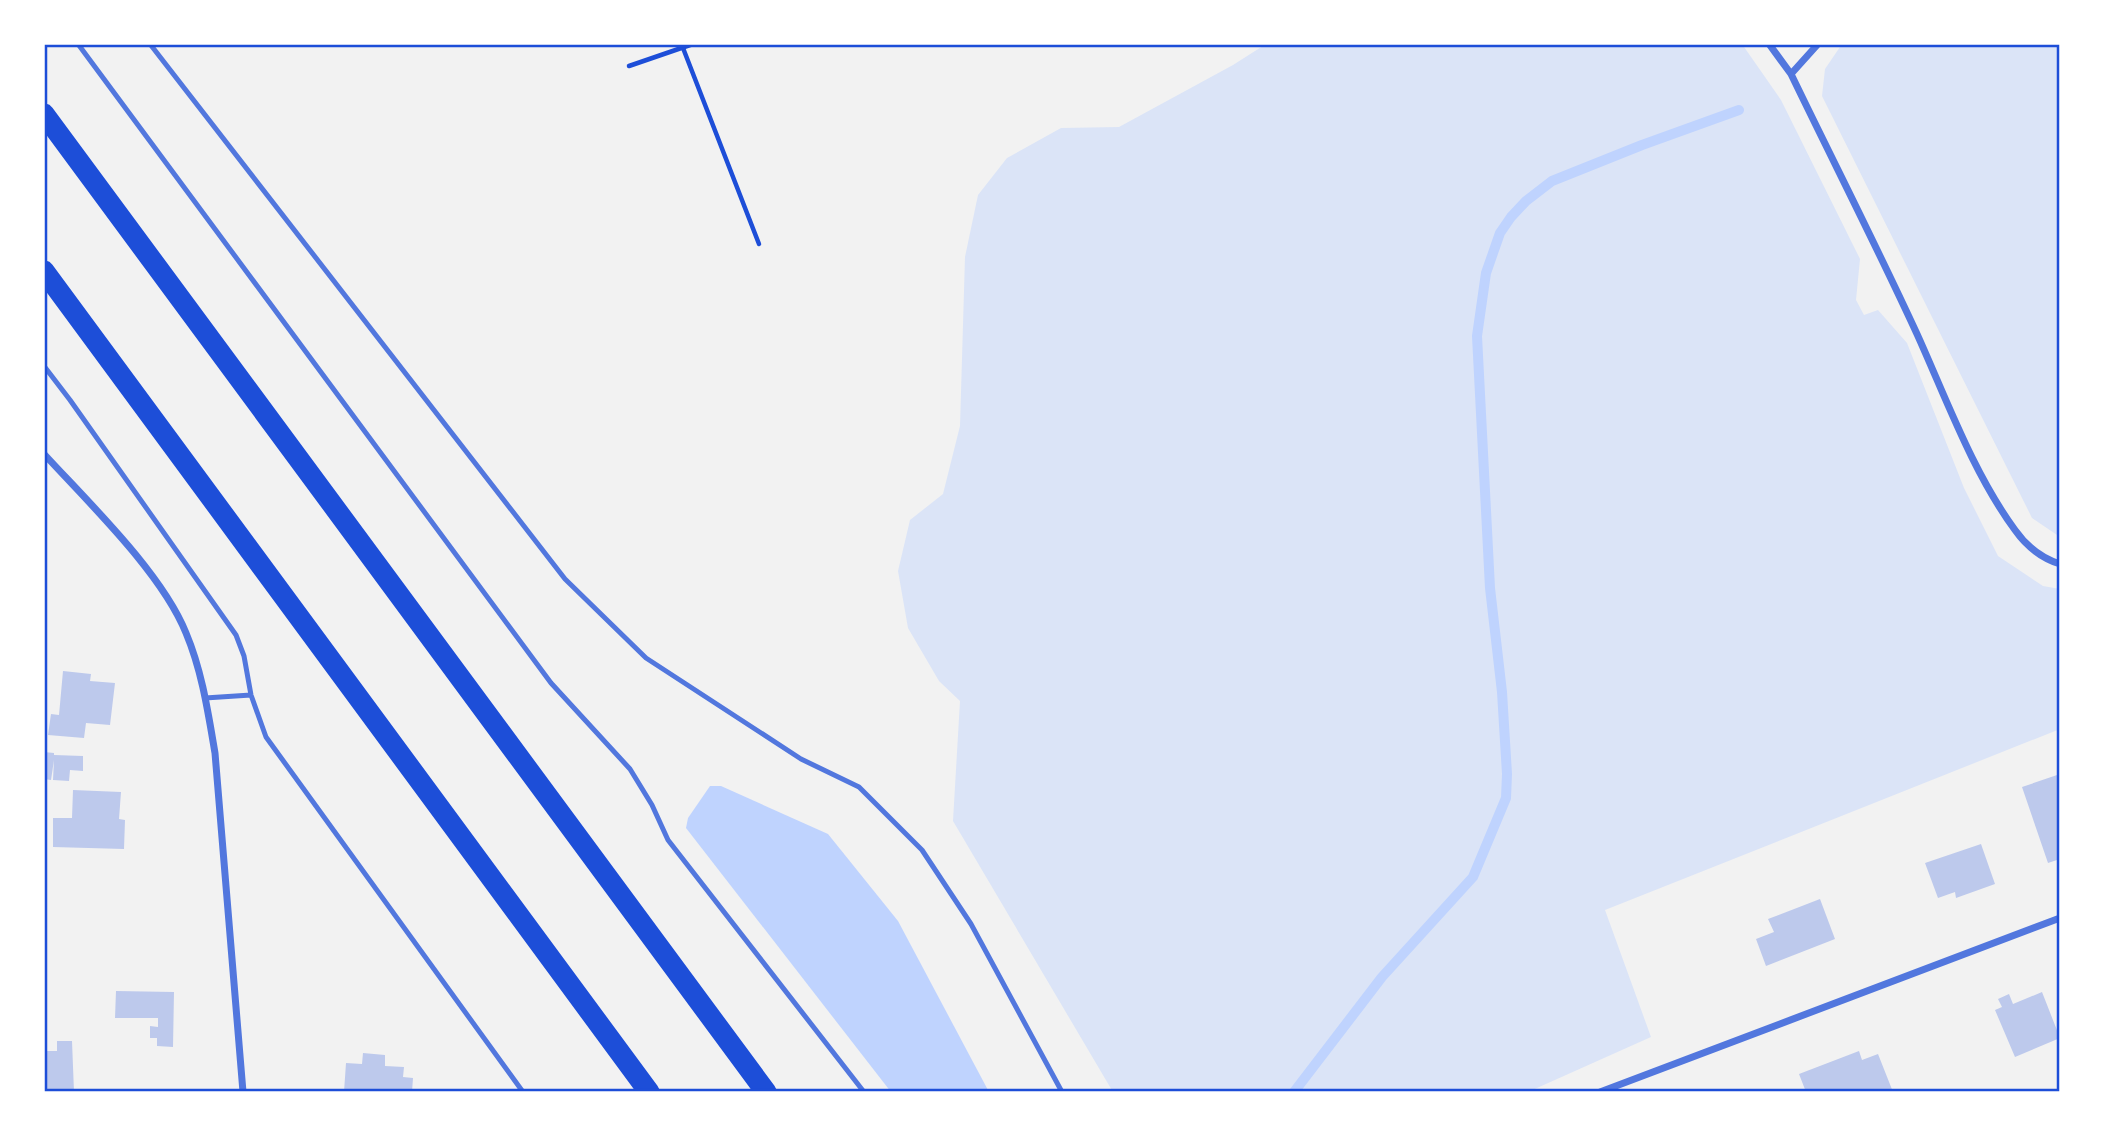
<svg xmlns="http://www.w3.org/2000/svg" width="2104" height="1136" font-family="'Alegreya Sans',sans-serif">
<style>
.green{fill:#dbe4f7}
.water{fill:#bfd3fe}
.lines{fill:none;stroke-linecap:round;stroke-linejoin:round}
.stream{stroke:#bfd3fe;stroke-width:10}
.building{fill:#bdc9ec}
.path{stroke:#1d4ed8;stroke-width:4.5}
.service{stroke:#5277de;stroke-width:5}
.minor{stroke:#5277de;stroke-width:7}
.motorway{stroke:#1d4ed8;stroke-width:21}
.neatline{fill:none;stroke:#1d4ed8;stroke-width:2.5}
</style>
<rect width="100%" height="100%" fill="#f2f2f2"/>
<path class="green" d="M 1266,44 L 1742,44 L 1781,100 L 1860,259 L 1856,300 L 1864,315 L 1878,310 L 1907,343 L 1964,488 L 1998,556 L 2043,586 L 2060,589 L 2060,729 L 1605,910 L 1651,1037 L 1528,1092 L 1113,1092 L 953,821 L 960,701 L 939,681 L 908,628 L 898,571 L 910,520 L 943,494 L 960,426 L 965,257 L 978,195 L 1007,158 L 1061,128 L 1119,127 L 1233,65 Z
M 1842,44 L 2060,44 L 2060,537 L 2032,518 L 1822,96 L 1825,69 Z"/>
<path class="water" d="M 710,786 L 721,786 L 828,834 L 898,921 L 989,1092 L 891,1092 L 686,828 L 688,818 Z"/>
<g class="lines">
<path class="stream" d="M 1294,1092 L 1382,977 L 1473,877 L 1506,798 L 1507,774 L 1502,692 L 1490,588 L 1477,336 L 1486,273 L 1500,233 L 1511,217 L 1526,201 L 1552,181 L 1642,145 L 1739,110"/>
</g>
<path class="building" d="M 63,671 L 91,674 L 90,681 L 115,683 L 110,725 L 86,723 L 84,738 L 48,735 L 51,714 L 59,715 Z
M 44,752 L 54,753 L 54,755 L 83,756 L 83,771 L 70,770 L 69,781 L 53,780 L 54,760 L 51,780 L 44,779 Z
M 2060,774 L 2060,859 L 2048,863 L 2022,787 Z
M 73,790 L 121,792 L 119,819 L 125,820 L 124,849 L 53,847 L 53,818 L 72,818 Z
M 1981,844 L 1995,884 L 1956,898 L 1955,892 L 1938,898 L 1925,863 Z
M 1820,899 L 1835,939 L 1766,966 L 1756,939 L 1774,932 L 1768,919 Z
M 116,991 L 174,992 L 173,1047 L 157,1046 L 157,1038 L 150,1038 L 150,1026 L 158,1027 L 158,1018 L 115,1018 Z
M 2042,992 L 2060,1038 L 2015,1057 L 1995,1010 L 2002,1007 L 1998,999 L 2009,994 L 2013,1004 Z
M 57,1041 L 72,1041 L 74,1092 L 44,1092 L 44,1051 L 57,1051 Z
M 1859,1051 L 1862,1060 L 1878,1054 L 1893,1092 L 1806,1092 L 1799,1074 Z
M 363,1053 L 385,1055 L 385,1066 L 404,1067 L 403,1077 L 413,1078 L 412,1092 L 344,1092 L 346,1063 L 362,1064 Z"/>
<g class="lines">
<path class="path" d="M 683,48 L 759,244
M 629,66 L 693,44"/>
<path class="service" d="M 78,44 L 551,683 L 630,769 L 652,805 L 668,840 L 864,1092
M 150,44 L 565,579 L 646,658 L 801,759 L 859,787 L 922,850 L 971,924 L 1062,1092
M 44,366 L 70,400 L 236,635 L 244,656 L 251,695 L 266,737 L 523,1092
M 205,698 L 251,695"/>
<path class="minor" d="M 1769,44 L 1791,74 C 1833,161 1877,247 1917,334 C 1946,398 1973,473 2015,530 C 2027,547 2041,558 2060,564
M 1791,74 L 1818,44
M 44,454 C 88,502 162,573 186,633 C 202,671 208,712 215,753 L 243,1092
M 1600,1092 L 2060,918"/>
<path class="motorway" d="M 44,114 L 766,1092
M 44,271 L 649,1092"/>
</g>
<rect width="2104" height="1136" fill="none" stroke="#ffffff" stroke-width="91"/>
<rect x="46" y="46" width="2012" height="1044" class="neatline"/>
</svg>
